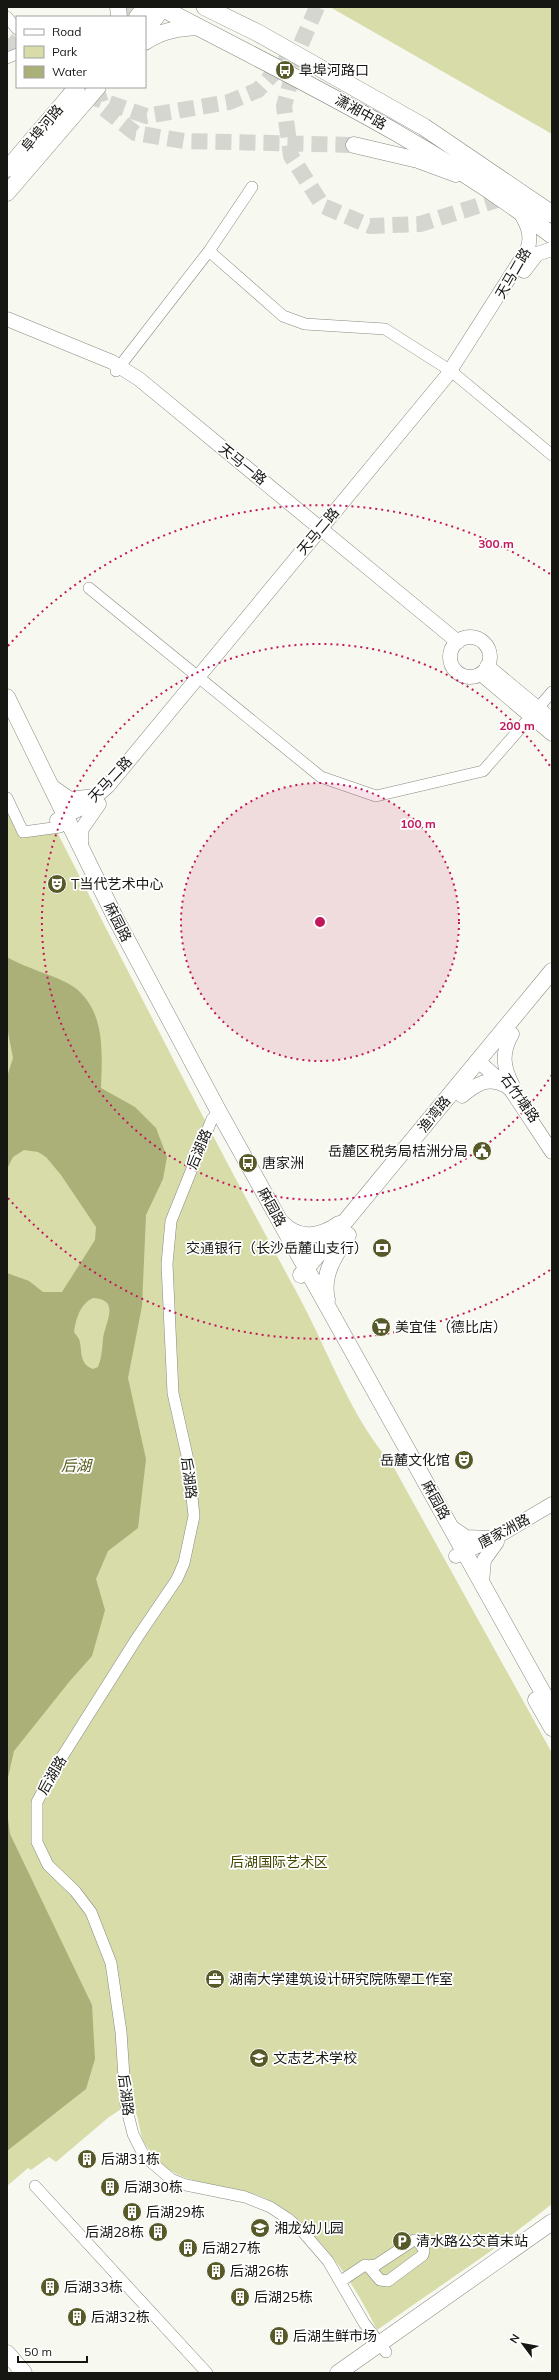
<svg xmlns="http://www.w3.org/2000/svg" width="559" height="2380" font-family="Mulish,'Noto Sans SC',sans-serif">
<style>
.green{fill:#d7dca9}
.water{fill:#abb078;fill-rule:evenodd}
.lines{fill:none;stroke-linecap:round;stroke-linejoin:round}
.secondary-tunnel{stroke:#d5d6cf;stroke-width:16;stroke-dasharray:16 8;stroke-linecap:butt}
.minor-casing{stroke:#898982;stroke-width:12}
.tertiary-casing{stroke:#898982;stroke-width:15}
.secondary-casing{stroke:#898982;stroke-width:17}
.primary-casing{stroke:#898982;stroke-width:18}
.minor{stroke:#fff;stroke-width:11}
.tertiary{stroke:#fff;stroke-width:14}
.secondary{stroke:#fff;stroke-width:16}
.primary{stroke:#fff;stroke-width:17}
.ring{fill:none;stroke:#c2185b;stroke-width:2;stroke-dasharray:2 4}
.labels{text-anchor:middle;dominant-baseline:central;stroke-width:3.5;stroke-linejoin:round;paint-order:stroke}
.poi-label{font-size:14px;fill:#161613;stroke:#fff;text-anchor:start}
.street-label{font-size:14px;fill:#161613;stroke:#fff}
.park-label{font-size:14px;fill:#444700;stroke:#fff}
.water-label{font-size:15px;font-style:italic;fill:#575b1c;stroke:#fff}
.centre{fill:#c2185b;stroke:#fff;stroke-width:2}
.ring-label{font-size:12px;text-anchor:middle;font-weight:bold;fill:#c2185b;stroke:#fff;stroke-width:3.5;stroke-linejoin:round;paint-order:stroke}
</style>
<rect width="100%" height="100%" fill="#f7f8f0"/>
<path class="green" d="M 330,7 L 552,7 L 552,134 Z
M 7,803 L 19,835 L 57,832 C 136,987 214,1141 297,1293 C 330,1354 348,1413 393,1466 L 552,1753 L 552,2204 L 488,2253 L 377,2330 C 353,2281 311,2215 257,2195 C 228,2185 191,2186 165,2167 C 157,2161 149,2151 144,2142 C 138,2131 140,2110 129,2104 L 109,2117 L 56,2162 L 49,2157 L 31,2170 L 28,2168 L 7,2186 Z"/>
<path class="water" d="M 7,957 C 27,969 58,976 74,987 C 106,1011 102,1053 101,1088 L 135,1107 L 156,1128 L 167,1157 L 163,1179 L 146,1215 L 142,1306 L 128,1378 L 146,1459 L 138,1528 L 108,1551 L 96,1579 L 105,1610 L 92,1656 L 69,1682 L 14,1751 L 7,1782 L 7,1273 L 29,1281 L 43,1292 L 62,1292 L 95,1240 L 96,1227 L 61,1175 L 46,1157 L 38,1152 L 24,1150 L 13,1157 L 7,1169 L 7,1077 L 13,1058 L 7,1027 ZM 93,1298 C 122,1299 104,1325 103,1339 C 102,1349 102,1357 98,1367 L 93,1369 C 80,1364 82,1354 80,1343 C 80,1339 76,1335 74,1332 C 76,1318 80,1304 93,1298 Z
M 7,1811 L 10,1834 L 92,2005 L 95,2059 L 86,2089 L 7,2151 Z"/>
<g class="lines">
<path class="secondary-tunnel" d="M 317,7 L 301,44 L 284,106 L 291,156 L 323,206 L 370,226 L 420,224 L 500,199 L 512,201
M 120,17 L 135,7
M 7,40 L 17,49
M 64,87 L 146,116 L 229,102 L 258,90 L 286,60
M 96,87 L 102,107 L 135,133 L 184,141 L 354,145"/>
<defs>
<path id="minor" d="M 7,17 L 17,29
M 7,58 L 17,54
M 252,187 L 209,251 L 283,316 L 305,324 L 385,329 L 451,371 L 552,455
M 116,371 L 209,251
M 89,588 L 321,777 L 376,796 L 483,771 L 552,692
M 7,798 L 23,832 L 60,827
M 219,1112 L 212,1119 L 171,1221 L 167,1264 L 173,1393 L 188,1460 L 194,1516 L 184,1563 L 177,1579 L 137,1638 L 55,1768 L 37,1802 L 37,1842 L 48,1865 L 75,1891 L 91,1912 L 111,1963 L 121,2032 L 126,2106 L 133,2134 L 144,2156 L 171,2179 L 186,2185 L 245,2197 L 270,2207 L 287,2218 L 303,2232 L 328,2261 L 364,2323 L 386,2352
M 35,2186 L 207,2373
M 341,2281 L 365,2265 L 369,2267 L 380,2280 L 388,2281 L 423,2255 L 424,2250 L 418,2241 L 414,2240 L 376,2265 L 367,2266"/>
<path id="tertiary" d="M 524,271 L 537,254 L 552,249
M 7,319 L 112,362 L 139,379 L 458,642
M450 657a20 20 0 1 1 40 0a20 20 0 1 1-40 0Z
M 487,666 L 552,720
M 481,674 L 552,734
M 50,785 L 70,799 L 94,796
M 57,820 L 84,807 L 108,786 L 446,377 L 527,250 C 533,236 527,224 520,212
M 81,849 L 81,830 L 99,804
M 512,1034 C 501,1053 503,1067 513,1086
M 478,1061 L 511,1090 L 552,1152
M 462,1096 C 475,1085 488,1076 504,1085
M 450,1526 L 466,1537 L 489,1538
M 456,1556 L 495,1538 L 552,1504
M 482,1582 L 484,1560 L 497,1542"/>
<path id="secondary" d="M 118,7 L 119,17
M 137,17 L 145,7
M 145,31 L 164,7
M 145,42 C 162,30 180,28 199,27
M 354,145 L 418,160 L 456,174
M 7,169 L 77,87
M 7,193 L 98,87
M 7,697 L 116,919 L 219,1112 L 552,1709
M 282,1223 C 299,1241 321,1237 339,1224
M 301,1275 L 552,971
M 327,1300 C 321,1275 335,1255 348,1235
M 536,1700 L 552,1728
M 7,2353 L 24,2373
M 338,2373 L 552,2222"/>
<path id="primary" d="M 160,7 C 294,78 431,142 552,235
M 205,7 L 258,33 L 424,127 L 552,214"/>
</defs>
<use href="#minor" class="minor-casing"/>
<use href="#tertiary" class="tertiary-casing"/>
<use href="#secondary" class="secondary-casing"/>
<use href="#primary" class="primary-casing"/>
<use href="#minor" class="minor"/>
<use href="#tertiary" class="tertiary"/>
<use href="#secondary" class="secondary"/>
<use href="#primary" class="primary"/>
</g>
<circle cx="320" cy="922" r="139" fill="#c2185b" fill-opacity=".12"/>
<g class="ring">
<circle cx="320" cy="922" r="139"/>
<path d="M552 1075A278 278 0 1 1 552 769"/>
<path d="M550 1270A417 417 0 0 1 8 1198M8 646A417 417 0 0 1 550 574"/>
</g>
<defs>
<symbol id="bus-disc" viewBox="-11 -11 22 22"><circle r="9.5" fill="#575a28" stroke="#fff"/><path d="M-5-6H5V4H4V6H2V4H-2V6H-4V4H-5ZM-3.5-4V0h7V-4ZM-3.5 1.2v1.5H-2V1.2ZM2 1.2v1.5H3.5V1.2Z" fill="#fff"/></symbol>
<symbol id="theatre-disc" viewBox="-11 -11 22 22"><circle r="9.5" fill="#575a28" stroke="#fff"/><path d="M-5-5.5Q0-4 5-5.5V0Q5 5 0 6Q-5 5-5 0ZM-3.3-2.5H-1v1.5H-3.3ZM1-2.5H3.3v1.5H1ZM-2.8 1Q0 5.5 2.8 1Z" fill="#fff"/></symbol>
<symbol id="civic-disc" viewBox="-11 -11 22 22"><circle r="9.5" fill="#575a28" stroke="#fff"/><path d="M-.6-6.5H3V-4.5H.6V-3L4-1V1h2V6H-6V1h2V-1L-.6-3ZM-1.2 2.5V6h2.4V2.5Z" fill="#fff"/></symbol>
<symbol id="bank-disc" viewBox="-11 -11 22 22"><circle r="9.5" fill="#575a28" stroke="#fff"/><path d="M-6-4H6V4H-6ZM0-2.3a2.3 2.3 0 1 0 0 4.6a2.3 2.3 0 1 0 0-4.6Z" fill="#fff"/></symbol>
<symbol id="supermarket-disc" viewBox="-11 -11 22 22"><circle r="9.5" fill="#575a28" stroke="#fff"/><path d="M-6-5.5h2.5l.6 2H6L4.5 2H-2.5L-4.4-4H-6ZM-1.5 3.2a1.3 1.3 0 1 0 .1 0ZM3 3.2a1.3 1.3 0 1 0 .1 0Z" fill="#fff"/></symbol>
<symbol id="office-disc" viewBox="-11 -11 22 22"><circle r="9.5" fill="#575a28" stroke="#fff"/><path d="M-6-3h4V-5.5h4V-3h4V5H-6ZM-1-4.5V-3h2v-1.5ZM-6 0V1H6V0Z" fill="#fff"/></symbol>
<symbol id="school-disc" viewBox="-11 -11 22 22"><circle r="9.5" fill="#575a28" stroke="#fff"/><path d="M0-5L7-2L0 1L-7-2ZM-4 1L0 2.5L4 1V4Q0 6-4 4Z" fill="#fff"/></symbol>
<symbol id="building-disc" viewBox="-11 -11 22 22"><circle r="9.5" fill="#575a28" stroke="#fff"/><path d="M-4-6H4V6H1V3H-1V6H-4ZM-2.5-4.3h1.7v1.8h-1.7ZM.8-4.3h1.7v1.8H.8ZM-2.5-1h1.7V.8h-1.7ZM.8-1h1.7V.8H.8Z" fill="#fff"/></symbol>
<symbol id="parking-disc" viewBox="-11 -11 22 22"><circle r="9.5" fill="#575a28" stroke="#fff"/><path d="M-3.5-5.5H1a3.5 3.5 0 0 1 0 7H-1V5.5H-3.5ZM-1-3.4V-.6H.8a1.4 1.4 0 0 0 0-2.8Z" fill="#fff"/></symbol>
</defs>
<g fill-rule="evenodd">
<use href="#bus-disc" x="274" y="59" width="22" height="22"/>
<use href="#theatre-disc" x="46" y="873" width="22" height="22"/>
<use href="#civic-disc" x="471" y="1140" width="22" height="22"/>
<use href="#bus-disc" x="237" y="1152" width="22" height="22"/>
<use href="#bank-disc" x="371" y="1237" width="22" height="22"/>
<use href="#supermarket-disc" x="370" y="1316" width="22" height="22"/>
<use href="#theatre-disc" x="453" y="1449" width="22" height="22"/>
<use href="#office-disc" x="204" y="1968" width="22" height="22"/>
<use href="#school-disc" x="248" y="2047" width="22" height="22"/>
<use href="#building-disc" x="76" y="2148" width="22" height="22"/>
<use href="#building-disc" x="99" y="2176" width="22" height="22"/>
<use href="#building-disc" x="121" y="2201" width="22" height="22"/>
<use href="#school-disc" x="249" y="2217" width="22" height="22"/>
<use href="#building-disc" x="147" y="2221" width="22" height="22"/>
<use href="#parking-disc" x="391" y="2230" width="22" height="22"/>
<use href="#building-disc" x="177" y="2237" width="22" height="22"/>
<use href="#building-disc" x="205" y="2260" width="22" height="22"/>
<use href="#building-disc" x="39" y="2276" width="22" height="22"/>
<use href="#building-disc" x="229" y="2286" width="22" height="22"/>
<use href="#building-disc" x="66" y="2306" width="22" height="22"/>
<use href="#building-disc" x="268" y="2325" width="22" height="22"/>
</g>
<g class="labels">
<g class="poi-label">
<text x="299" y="70">阜埠河路口</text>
<text x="71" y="884">T当代艺术中心</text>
<text x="468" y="1151" text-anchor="end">岳麓区税务局桔洲分局</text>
<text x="262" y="1163">唐家洲</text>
<text x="368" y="1248" text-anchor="end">交通银行（长沙岳麓山支行）</text>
<text x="395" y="1327">美宜佳（德比店）</text>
<text x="450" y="1460" text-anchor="end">岳麓文化馆</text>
<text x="229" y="1979">湖南大学建筑设计研究院陈翚工作室</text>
<text x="273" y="2058">文志艺术学校</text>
<text x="101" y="2159">后湖31栋</text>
<text x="124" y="2187">后湖30栋</text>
<text x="146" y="2212">后湖29栋</text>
<text x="274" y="2228">湘龙幼儿园</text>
<text x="144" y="2232" text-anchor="end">后湖28栋</text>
<text x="416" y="2241">清水路公交首末站</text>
<text x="202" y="2248">后湖27栋</text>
<text x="230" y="2271">后湖26栋</text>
<text x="64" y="2287">后湖33栋</text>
<text x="254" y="2297">后湖25栋</text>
<text x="91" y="2317">后湖32栋</text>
<text x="293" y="2336">后湖生鲜市场</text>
</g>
<g class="street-label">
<text transform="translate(361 112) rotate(29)">潇湘中路</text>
<text transform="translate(42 128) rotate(-50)">阜埠河路</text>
<text transform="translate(513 273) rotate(-60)">天马二路</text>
<text transform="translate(243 464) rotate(39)">天马一路</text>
<text transform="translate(318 531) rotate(-50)">天马二路</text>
<text transform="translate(110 779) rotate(-47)">天马二路</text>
<text transform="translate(118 922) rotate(63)">麻园路</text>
<text transform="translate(520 1098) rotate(55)">石竹塘路</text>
<text transform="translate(434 1114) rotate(-51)">渔湾路</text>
<text transform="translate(199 1149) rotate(-67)">后湖路</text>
<text transform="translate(272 1207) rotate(61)">麻园路</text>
<text transform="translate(189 1478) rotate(83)">后湖路</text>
<text transform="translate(436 1500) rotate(61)">麻园路</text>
<text transform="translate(504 1531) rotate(-28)">唐家洲路</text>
<text transform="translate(52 1775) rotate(-60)">后湖路</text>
<text transform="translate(126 2095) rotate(83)">后湖路</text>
</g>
<g class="park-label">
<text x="279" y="1862">后湖国际艺术区</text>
</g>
<g class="water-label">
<text x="76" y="1465">后湖</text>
</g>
</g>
<circle cx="320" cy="922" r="6" class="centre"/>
<g class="ring-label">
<text x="496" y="548">300 m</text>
<text x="517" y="730">200 m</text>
<text x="418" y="828">100 m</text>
</g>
<rect width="559" height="2380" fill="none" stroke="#161613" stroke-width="16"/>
<rect x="16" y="16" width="130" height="72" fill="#ffffff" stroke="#a2a2a1"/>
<rect x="24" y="29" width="20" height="6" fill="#ffffff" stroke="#a2a2a1"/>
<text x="52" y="36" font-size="12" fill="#161613">Road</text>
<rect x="24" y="46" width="20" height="12" fill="#d7dca9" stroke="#a2a2a1"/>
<text x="52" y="56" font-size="12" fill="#161613">Park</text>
<rect x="24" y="66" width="20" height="12" fill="#abb078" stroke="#a2a2a1"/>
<text x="52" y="76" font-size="12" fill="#161613">Water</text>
<g transform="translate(523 2344) rotate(302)" stroke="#ffffff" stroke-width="3" paint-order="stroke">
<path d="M0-3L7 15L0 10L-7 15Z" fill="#161613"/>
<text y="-6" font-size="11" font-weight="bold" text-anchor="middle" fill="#161613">N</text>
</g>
<path d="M18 2356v6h69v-6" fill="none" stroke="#161613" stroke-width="2"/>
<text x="24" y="2356" font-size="12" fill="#161613" stroke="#ffffff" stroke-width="3" paint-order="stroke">50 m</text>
</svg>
